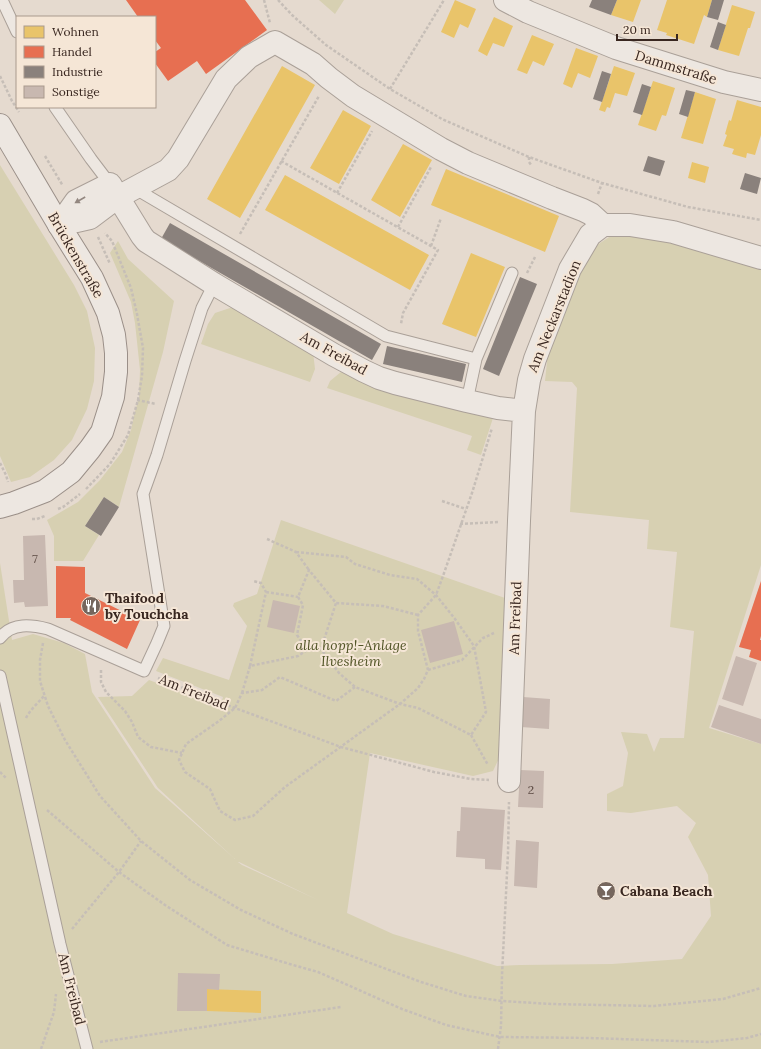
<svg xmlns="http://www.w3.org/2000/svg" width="761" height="1049" font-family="Lora,serif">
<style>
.green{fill:#d7d0b2;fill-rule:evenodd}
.homes{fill:#e9c46a}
.shops{fill:#e76f51}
.industry{fill:#8a817c}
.building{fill:#c8b8b0}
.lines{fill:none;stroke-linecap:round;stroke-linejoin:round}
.lane-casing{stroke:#aaa098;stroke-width:13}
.street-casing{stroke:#aaa098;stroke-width:24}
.secondary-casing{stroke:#9a8f88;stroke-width:24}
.path{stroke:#c6beb7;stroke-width:2.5;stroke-dasharray:3 2;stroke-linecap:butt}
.lane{stroke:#ede7e1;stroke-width:11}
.street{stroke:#ede7e1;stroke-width:22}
.secondary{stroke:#ede7e1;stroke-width:22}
.oneway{fill:#938780}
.labels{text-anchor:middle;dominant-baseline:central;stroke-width:4;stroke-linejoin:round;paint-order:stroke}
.number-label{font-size:12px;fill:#5d4b44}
.street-label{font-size:14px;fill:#392720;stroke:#f5e6d6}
.poi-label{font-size:14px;font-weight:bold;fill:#392720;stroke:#f5e6d6;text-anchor:start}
.park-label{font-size:14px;font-style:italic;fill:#525527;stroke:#f5e6d6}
</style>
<rect width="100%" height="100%" fill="#e5dacf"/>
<path class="green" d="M 319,0 L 344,0 L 335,14 Z
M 0,165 L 74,285 L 87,311 L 95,348 L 94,381 L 87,409 L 72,440 L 54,460 L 30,477 L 11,482 L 0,456 Z
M 617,232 L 640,233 L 761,268 L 761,565 L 709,728 L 761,744 L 761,1049 L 0,1049 L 0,563 L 12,640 L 33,634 L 64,643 L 85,654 L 92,692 L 155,788 L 235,859 L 158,788 L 98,697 L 132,696 L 149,680 L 220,707 L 223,697 L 156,671 L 163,658 L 229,680 L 247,626 L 233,606 L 234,603 L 257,594 L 281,520 L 511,600 L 501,754 L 493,771 L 473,776 L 370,753 L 347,913 L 393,934 L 497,966 L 520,965 L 612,964 L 682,959 L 711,916 L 708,875 L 688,837 L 696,823 L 677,806 L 631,813 L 607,811 L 607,794 L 623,786 L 628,753 L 621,732 L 647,734 L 654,752 L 660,738 L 684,738 L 694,631 L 670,627 L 677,552 L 647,549 L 649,520 L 570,512 L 577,388 L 572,382 L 545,381 L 548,352 L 583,262 L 597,245 ZM 238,862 L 239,862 L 318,900 L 242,865 Z
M 118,241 L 128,259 L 174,301 L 163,352 L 119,507 L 104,497 L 85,526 L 99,535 L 83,561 L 54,561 L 54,536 L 47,520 L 78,502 L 100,480 L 122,452 L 131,430 L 134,415 L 139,397 L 140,370 L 135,323 L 131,302 L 110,253 Z
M 233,307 L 313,352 L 315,369 L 310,382 L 201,344 L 208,324 L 215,313 Z
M 341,372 L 399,394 L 493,418 L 481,455 L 467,450 L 472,436 L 327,388 L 330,381 Z"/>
<path class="homes" d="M 455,0 L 476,9 L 468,28 L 460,24 L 454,38 L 441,32 Z
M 617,0 L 641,0 L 633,22 L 611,15 Z
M 667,0 L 712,0 L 707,17 L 704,15 L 694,44 L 666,35 L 667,33 L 657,30 Z
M 732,5 L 755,12 L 750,28 L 748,28 L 739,56 L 718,50 Z
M 494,17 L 513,26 L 504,47 L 493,43 L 487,56 L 478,51 Z
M 532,35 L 554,44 L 544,66 L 533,61 L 527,74 L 517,70 Z
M 576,48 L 598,56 L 590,78 L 578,73 L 572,88 L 563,84 Z
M 282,66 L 315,85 L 240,218 L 207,199 Z
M 614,66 L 635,73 L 627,96 L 615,93 L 610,108 L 607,107 L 605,112 L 599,110 Z
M 653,81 L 675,88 L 666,116 L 662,115 L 656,131 L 638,125 Z
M 695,92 L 716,99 L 703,144 L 681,138 Z
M 737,100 L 761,107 L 761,135 L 755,155 L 747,153 L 746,158 L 732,154 L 734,149 L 723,146 L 727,135 L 725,134 L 729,120 L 731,121 Z
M 343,110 L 371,126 L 339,184 L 310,168 Z
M 403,144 L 432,160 L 400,217 L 371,200 Z
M 692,162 L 709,167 L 705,183 L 688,178 Z
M 446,169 L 559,216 L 545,252 L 431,205 Z
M 285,175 L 429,255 L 410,290 L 265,210 Z
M 471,253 L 505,267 L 476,337 L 442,324 Z
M 207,989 L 261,991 L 261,1013 L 207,1011 Z"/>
<path class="shops" d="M 126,0 L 245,0 L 267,30 L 206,74 L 197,61 L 168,81 L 155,63 L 155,52 L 161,48 L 155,40 L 155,17 L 138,17 Z
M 56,566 L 85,567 L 85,593 L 140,620 L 127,649 L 70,620 L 71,618 L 56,618 Z
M 761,581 L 761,636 L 760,640 L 761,640 L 761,661 L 749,657 L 751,650 L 739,647 Z"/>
<path class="industry" d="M 592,0 L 617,0 L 611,15 L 589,7 Z
M 712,0 L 724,0 L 718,20 L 707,17 Z
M 718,22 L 726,25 L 718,50 L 710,47 Z
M 602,71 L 611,74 L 602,102 L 593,99 Z
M 642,84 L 651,87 L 642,115 L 633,112 Z
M 686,90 L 695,92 L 688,117 L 679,114 Z
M 648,156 L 665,161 L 660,176 L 643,171 Z
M 745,173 L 761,178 L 757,194 L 740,189 Z
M 170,223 L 381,344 L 372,360 L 161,239 Z
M 520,277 L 537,284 L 499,376 L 483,369 Z
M 387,346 L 466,364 L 462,382 L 383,364 Z
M 104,497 L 119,507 L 101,536 L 85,526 Z"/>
<path class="building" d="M 45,535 L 48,606 L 25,607 L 24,602 L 14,603 L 13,580 L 24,580 L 23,536 Z
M 273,600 L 300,606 L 294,633 L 267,627 Z
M 454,621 L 463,654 L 430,663 L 421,630 Z
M 736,656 L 757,663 L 743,706 L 722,699 Z
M 523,697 L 550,699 L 549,729 L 521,727 Z
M 719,705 L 761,719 L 761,744 L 711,727 Z
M 520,770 L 544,771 L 543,808 L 518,807 Z
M 461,807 L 505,810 L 501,870 L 485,869 L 485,859 L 456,857 L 457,831 L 460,831 Z
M 516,840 L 539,842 L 537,888 L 514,886 Z
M 178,973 L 220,974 L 219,990 L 207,989 L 207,1011 L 177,1011 Z"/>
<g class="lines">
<defs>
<path id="lane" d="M 2,0 L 17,32
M 55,107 L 91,159 L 110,184
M 134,188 L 386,336 L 476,359 L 467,401
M 476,359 L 512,273
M 0,638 C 12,622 32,625 48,629 L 144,671 L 157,643 L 164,626 L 143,494 L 157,455 L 185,361 L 202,308 L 214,284
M 0,676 L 60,944 L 87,1049"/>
<path id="street" d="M 505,0 L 528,12 L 616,48 L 724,82 L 761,90
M 59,225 L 90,218 L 118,197 L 168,170 L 178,159 L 226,79 L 249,57 L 275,42 L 313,64 L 329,78 L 353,96 L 441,149 L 468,163 L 552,198 L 583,210 L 591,214 L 603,225
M 59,225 L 76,201 L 110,184 L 142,236 L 146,241 L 214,284 L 334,355 L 364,371 L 379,378 L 395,383 L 467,401 L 498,408 L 524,411
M 509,781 L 519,521 L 524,411 L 529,380 L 535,359 L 570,269 L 590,235 L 603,225 L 630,225 L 673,232 L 761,258"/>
<path id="secondary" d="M 0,125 L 59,225 L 92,278 L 108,313 L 114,335 L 116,353 L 116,372 L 113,397 L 102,432 L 90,449 L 71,472 L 45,491 L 14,503 L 0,507"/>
</defs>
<use href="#lane" class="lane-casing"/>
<use href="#street" class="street-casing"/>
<use href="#secondary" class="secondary-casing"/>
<path class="path" d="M 264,0 L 270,23
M 278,0 L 292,15 L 326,45 L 390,89 L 442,119 L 529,157 L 602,183 L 688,207 L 761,220
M 0,76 L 12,101 L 19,112
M 390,89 L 444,0
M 45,156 L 63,186
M 529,157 L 529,162 L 532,166
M 281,161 L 438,250 L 403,313 L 401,324
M 337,193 L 372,131
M 598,194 L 602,183
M 398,227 L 431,167
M 240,234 L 319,96
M 98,237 L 110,264
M 431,246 L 441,218
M 527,273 L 535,257
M 137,400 L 156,404
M 0,463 L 6,475 L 8,482
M 86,489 L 110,464 L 128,435 L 138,400 L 142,376 L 143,348 L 137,314 L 131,288 L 112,241 L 105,233
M 442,501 L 466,509
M 58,509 L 63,507 L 80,494
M 32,519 L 37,519 L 45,516
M 460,524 L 498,522
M 267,539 L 296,552 L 309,570
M 296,552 L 346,557 L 355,564 L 390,575 L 417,579 L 436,595 L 455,619 L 474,646 L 486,712 L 471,735 L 418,708 L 400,704 L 355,687 L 339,673 L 321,649 L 307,650 L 297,635 L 303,605 L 298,597 L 309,570 L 336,603 L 383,606 L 418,615
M 266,592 L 298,597
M 43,643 L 40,660 L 40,681 L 48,706 L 65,740 L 100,796 L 141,841 L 190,880 L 241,910 L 293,934 L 421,982 L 466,996 L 502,1001 L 551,1004 L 654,1006 L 723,999 L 761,988
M 321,649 L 336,603
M 250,666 L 266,592 L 261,583 L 253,581
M 101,670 L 101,682 L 106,692 L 125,711 L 132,722 L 138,737 L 151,747 L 182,753
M 428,670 L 462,660 L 483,638 L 494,633
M 158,678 L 235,708 L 341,747 L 434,772 L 471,779 L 489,780
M 355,687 L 336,701 L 280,677 L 262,690 L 242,693 L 235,708 L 219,721 L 186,744 L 179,760 L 185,772 L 210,789 L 220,811 L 235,820 L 253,816 L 285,787 L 400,704 L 418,688 L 424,679 L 428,670 L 418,631 L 418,615 L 436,595 L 443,576 L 472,493 L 492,428
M 242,693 L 250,666 L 298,656 L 307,650
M 26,718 C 30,710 38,703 44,696
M 471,735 L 488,765
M 0,772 L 7,779
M 47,810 L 119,872 L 165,905 L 227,945 L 293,965 L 318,972 L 402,1009 L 446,1025 L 500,1037 L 590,1038 L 708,1042 L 747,1038 L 761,1034
M 72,929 L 119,872 L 141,841
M 100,1042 L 341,1007
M 41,1049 L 54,1012 L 56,994
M 498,1049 L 501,1026 L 502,975 L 508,853 L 509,802"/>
<use href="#lane" class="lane"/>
<use href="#street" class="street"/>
<use href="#secondary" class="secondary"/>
</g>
<defs><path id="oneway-solid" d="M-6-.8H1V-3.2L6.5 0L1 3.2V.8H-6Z"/></defs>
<use class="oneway" href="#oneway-solid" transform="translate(80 200) rotate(150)"/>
<defs>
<symbol id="restaurant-disc" viewBox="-11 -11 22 22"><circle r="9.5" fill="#75665d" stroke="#f5e6d6"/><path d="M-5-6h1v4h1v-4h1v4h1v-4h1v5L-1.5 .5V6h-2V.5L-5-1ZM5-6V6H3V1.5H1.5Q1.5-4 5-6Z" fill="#fff"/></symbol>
<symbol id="bar-disc" viewBox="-11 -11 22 22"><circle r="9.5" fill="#75665d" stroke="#f5e6d6"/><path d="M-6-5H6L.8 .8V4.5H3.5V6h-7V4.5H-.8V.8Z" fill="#fff"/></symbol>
</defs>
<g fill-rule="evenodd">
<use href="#restaurant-disc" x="80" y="595" width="22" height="22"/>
<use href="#bar-disc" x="595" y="880" width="22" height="22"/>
</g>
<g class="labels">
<g class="number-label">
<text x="35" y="558">7</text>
<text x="531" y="789">2</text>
</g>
<g class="street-label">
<text transform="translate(676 67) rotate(17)">Dammstraße</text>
<text transform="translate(76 255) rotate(60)">Brückenstraße</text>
<text transform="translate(554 316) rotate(-68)">Am Neckarstadion</text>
<text transform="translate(334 353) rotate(29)">Am Freibad</text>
<text transform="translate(515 618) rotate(-88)">Am Freibad</text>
<text transform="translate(194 692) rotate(22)">Am Freibad</text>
<text transform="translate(72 989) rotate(76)">Am Freibad</text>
</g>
<g class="poi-label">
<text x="105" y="598">Thaifood<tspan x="105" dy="16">by Touchcha</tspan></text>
<text x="620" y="891">Cabana Beach</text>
</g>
<g class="park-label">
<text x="351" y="645">alla hopp!-Anlage<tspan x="351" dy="16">Ilvesheim</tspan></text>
</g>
</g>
<rect x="16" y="16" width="140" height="92" fill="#f5e6d6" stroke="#aa9a8d"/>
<rect x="24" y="26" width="20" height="12" fill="#e9c46a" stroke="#aa9a8d"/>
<text x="52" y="36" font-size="12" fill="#392720">Wohnen</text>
<rect x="24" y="46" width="20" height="12" fill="#e76f51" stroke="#aa9a8d"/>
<text x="52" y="56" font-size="12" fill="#392720">Handel</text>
<rect x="24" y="66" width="20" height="12" fill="#8a817c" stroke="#aa9a8d"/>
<text x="52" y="76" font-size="12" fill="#392720">Industrie</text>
<rect x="24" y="86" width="20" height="12" fill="#c8b8b0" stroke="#aa9a8d"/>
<text x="52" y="96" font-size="12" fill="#392720">Sonstige</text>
<path d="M617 34v6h60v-6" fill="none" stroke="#392720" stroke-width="2"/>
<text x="623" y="34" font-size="12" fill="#392720" stroke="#f5e6d6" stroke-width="3" paint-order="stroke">20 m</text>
</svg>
